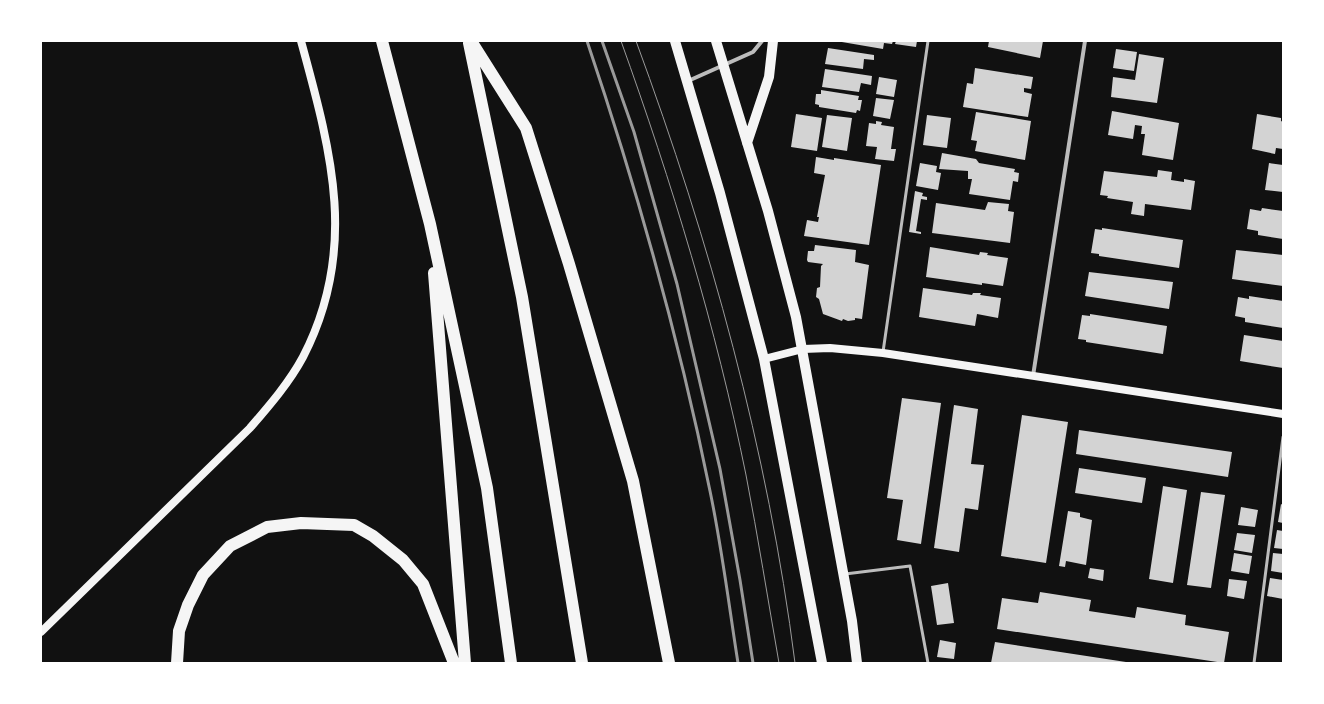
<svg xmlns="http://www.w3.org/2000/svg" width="1324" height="704" font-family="'Open Sans',sans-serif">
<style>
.building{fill:#d3d3d3}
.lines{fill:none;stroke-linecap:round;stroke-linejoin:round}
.service{stroke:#bcbcbc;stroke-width:3}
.minor{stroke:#bcbcbc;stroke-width:4}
.secondary{stroke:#f5f5f5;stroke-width:8}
.primary{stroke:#f5f5f5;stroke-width:10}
.motorway{stroke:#f5f5f5;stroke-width:12}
.tram{stroke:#9a9a9a;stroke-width:1}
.rail{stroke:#9a9a9a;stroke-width:3}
</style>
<rect width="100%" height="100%" fill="#111"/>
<path class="building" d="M 836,41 L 893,41 L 892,44 L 884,43 L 883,49 Z
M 896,41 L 917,41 L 916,47 L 895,44 Z
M 989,41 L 1043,41 L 1040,58 L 988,47 Z
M 828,48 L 874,55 L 874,60 L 864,59 L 863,69 L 825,64 Z
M 1116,49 L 1137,52 L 1134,71 L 1113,68 Z
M 1139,54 L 1164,58 L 1157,103 L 1111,97 L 1113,77 L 1135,80 Z
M 975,68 L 1033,77 L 1031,89 L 1024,88 L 1024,92 L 1032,94 L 1028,117 L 963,107 L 967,83 L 973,84 Z
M 825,69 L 872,76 L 871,85 L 861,83 L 859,92 L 822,87 Z
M 879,77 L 897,80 L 894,97 L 876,94 Z
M 821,90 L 859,96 L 858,100 L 862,100 L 860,111 L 857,110 L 856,113 L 819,107 L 819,105 L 815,104 L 816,94 L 821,94 Z
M 876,98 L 894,100 L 890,119 L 873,116 Z
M 1112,111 L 1179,123 L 1173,160 L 1142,155 L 1145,134 L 1141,134 L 1142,126 L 1135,125 L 1133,139 L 1108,135 Z
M 976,112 L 1031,121 L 1025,160 L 975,151 L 977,141 L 971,140 Z
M 796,114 L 822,118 L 817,151 L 791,147 Z
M 1257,114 L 1281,118 L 1281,121 L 1283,122 L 1283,149 L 1276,148 L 1275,154 L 1252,149 Z
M 827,115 L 852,118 L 847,151 L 822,147 Z
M 927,115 L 951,118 L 947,148 L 923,145 Z
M 876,121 L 882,122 L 881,125 L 894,127 L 891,149 L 896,149 L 894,161 L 875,159 L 877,147 L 866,146 L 869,123 L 876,124 Z
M 942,153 L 976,159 L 979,163 L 1015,169 L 1014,172 L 1019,173 L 1018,182 L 1013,181 L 1010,200 L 969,194 L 972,179 L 968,179 L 968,171 L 939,169 Z
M 816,157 L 834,160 L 834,158 L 881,165 L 869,245 L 804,236 L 807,220 L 818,222 L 819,217 L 817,217 L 825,175 L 814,173 Z
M 920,163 L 937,166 L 936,172 L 941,173 L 938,190 L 916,186 Z
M 1269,163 L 1283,165 L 1283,192 L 1265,190 Z
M 1158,170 L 1172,172 L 1171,180 L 1184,182 L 1184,179 L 1195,181 L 1191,210 L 1145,204 L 1144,216 L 1131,214 L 1133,202 L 1107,198 L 1108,196 L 1100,195 L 1104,171 L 1157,177 Z
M 915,191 L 923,193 L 922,196 L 927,197 L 927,200 L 921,199 L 916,231 L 921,232 L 921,234 L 909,232 Z
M 988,202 L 1009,204 L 1008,211 L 1014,212 L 1010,243 L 932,233 L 936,203 L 985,210 Z
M 1262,208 L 1283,211 L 1283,239 L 1258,235 L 1258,231 L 1247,229 L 1250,209 L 1261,211 Z
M 1102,228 L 1183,240 L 1179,268 L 1099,256 L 1099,254 L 1091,253 L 1095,229 L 1102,230 Z
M 815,245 L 856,250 L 855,262 L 869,265 L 862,319 L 855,318 L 855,320 L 848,321 L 843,319 L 842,321 L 823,314 L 819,299 L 816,297 L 817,288 L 820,287 L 821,266 L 823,264 L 808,262 L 807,260 L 808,251 L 814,251 Z
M 930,247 L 979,255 L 980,252 L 988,253 L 987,255 L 1008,258 L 1003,286 L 982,283 L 982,285 L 926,277 Z
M 1236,250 L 1283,255 L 1283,286 L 1232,279 Z
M 1089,272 L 1173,282 L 1169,309 L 1085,296 Z
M 923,288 L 972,295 L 973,293 L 981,293 L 980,295 L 1001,298 L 998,318 L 977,314 L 975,326 L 919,317 Z
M 1249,296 L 1283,301 L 1283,328 L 1245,322 L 1245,318 L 1235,316 L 1238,297 L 1249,299 Z
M 1090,314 L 1167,326 L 1163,354 L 1086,342 L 1086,340 L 1078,339 L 1082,315 L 1090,316 Z
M 1244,335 L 1283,341 L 1283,368 L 1240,361 Z
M 902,398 L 941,403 L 921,544 L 897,540 L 903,500 L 887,498 Z
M 954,405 L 978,409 L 971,464 L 984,465 L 978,510 L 965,508 L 959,552 L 934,548 Z
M 1022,415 L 1068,422 L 1046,563 L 1001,556 Z
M 1079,430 L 1232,452 L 1228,477 L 1076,454 Z
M 1079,468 L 1146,478 L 1142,503 L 1075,493 Z
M 1163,486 L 1187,490 L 1173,583 L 1149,579 Z
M 1201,492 L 1225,495 L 1211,588 L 1187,585 Z
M 1281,504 L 1283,505 L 1283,523 L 1278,522 Z
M 1241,507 L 1258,510 L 1255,527 L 1238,525 Z
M 1068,511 L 1080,513 L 1080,517 L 1092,520 L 1086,565 L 1066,561 L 1065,567 L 1059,566 Z
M 1277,530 L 1283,531 L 1283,549 L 1274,548 Z
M 1237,533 L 1255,535 L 1252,553 L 1234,550 Z
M 1234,553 L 1252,556 L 1249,574 L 1231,571 Z
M 1273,553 L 1283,554 L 1283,573 L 1271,571 Z
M 1090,568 L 1104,570 L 1103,581 L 1088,578 Z
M 1270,578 L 1283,580 L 1283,599 L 1267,596 Z
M 1229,579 L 1247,581 L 1244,599 L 1227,596 Z
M 948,583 L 954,623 L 937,625 L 931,586 Z
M 1040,592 L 1091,600 L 1089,611 L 1135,618 L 1137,607 L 1186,615 L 1185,625 L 1229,632 L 1224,663 L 997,629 L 1002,598 L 1038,603 Z
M 940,640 L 956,643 L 954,659 L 937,657 Z
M 995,642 L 1126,662 L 1126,663 L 991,663 Z"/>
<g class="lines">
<path class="service" d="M 883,352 L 928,41
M 845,574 L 910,566 L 928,663
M 1254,663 L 1283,437"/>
<path class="minor" d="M 688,81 L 753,52 L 762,41
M 1033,376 L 1085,41"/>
<path class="secondary" d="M 764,359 L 803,349 L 830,348 L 883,353 L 1283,414
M 41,632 L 250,428 C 269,406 289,383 303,357 C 359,249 331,151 301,41"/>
<path class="primary" d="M 675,41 L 720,193 L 764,359 L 822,663
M 716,41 L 768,211 L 796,317 L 852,621 L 857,663
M 747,143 L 769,77 L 773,41"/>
<path class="motorway" d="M 382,41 L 430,224 L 487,488 L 511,663
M 471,41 L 526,128 L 569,264 L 633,481 L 669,663
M 469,43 L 522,297 L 582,663
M 434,273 L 465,663
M 177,663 L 179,631 L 188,605 L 203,575 L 230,546 L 267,527 L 301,523 L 354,525 L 373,536 L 403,560 L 423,584 L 454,663"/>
<path class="tram" d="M 621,41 C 672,183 716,327 746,475 C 758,537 768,600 779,663
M 636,41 C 710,242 768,450 795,663"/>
<path class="rail" d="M 587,41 C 637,189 679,338 710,491 C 722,548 729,606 738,663
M 602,41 L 634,132 L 677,284 L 720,469 L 740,580 L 753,663"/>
</g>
<rect width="1324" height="704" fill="none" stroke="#ffffff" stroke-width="84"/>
</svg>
